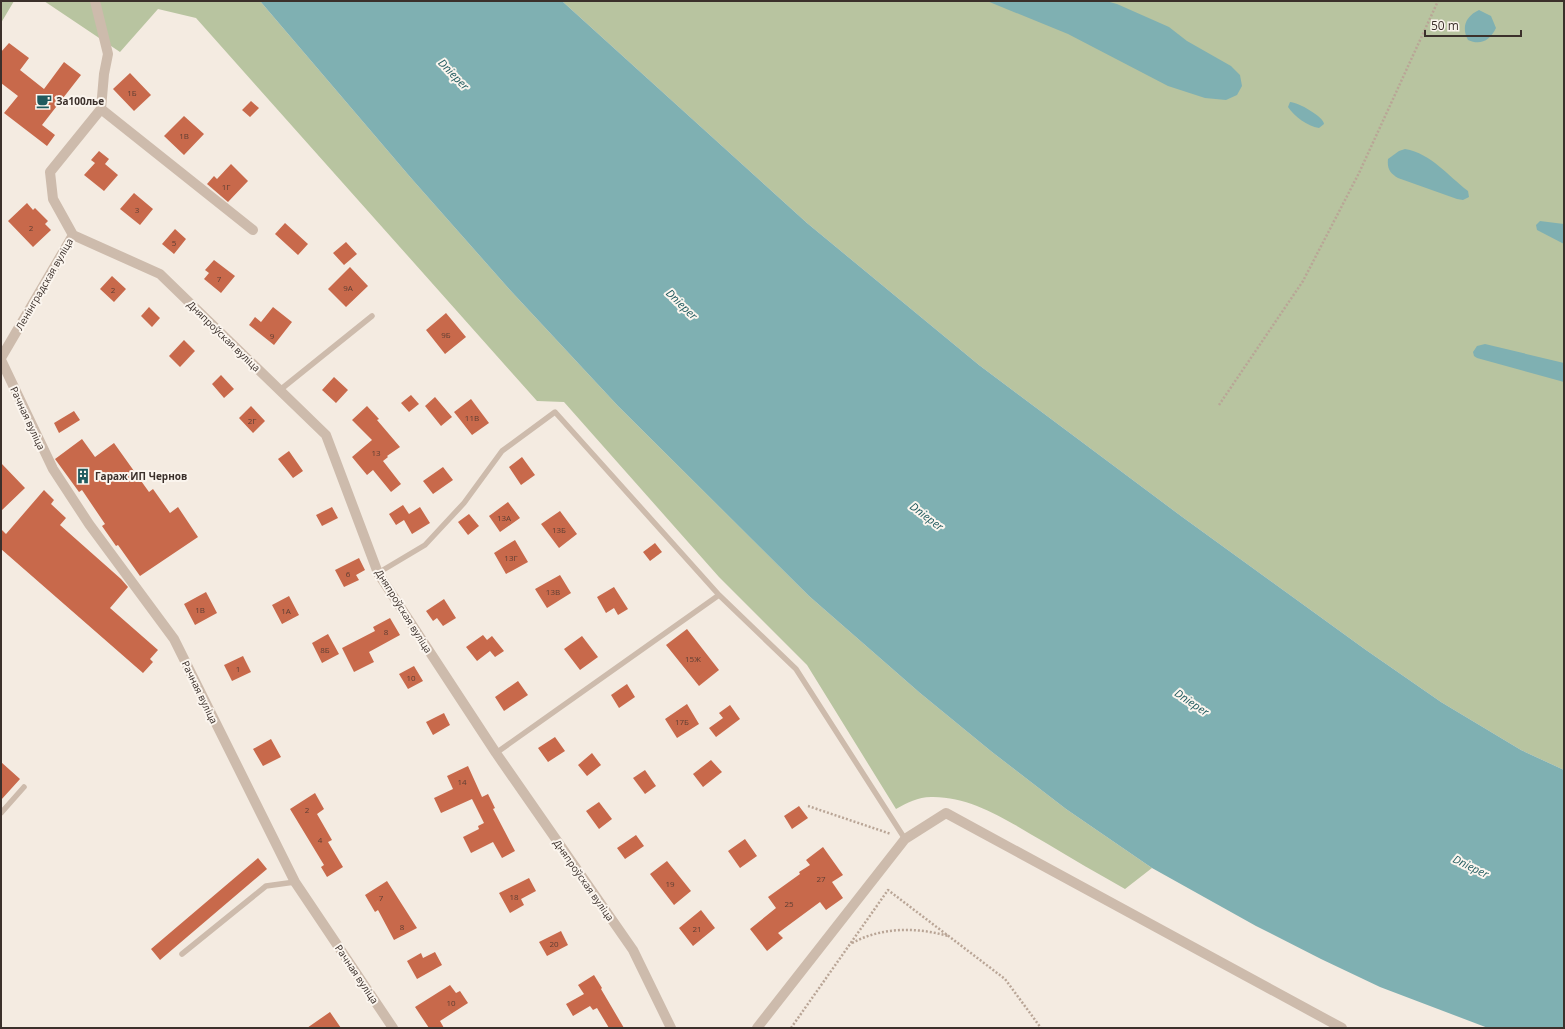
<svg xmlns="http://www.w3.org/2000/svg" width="1565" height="1029" font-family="'Open Sans',sans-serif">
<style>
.green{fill:#b8c4a0}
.water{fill:#7fb0b2}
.building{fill:#c8694b}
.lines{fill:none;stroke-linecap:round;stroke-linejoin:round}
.path{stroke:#b9a596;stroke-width:2.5;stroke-dasharray:2 2;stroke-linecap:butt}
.service{stroke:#cdbbac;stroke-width:5.5}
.minor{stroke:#cdbbac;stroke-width:10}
.labels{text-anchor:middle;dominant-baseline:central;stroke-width:4;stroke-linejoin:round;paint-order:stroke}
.number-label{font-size:8px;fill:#5e3e33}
.poi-label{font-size:10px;font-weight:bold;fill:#3b302b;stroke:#fbf5ee;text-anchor:start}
.street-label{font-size:10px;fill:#3b302b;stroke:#fbf5ee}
.water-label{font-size:11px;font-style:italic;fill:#1f5a5e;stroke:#fbf5ee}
</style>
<rect width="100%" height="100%" fill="#f4ebe1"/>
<path class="green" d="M 1,1 L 14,1 L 1,23 Z
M 44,1 L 260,1 L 411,178 L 510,290 L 618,406 L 809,596 L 920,693 L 992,752 L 1066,809 L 1152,868 L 1125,889 C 1099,874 1072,859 1046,843 C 1011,823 973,796 931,797 C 918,797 907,803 896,809 L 807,665 L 719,577 L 564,402 L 537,401 L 196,18 L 158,9 L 120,52 Z
M 562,1 L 1564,1 L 1564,770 L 1521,750 L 1441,702 L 1366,650 L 1181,516 L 979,365 L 807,223 Z"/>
<path class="water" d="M 260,1 L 562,1 L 807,223 L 979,365 L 1181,516 L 1366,650 L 1441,702 L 1521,750 L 1564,770 L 1564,1028 L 1488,1028 L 1380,987 L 1321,959 L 1256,926 L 1152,868 L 1066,809 L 992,752 L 920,693 L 809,596 L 618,406 L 510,290 L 411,178 Z
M 987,1 L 1106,1 L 1117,4 L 1169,27 L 1187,41 L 1231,66 L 1240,75 L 1242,86 L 1237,95 L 1226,100 L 1205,98 L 1168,86 L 1068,34 Z
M 1479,10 L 1491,16 L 1496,28 C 1490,40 1481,46 1468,40 C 1461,27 1466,16 1479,10 Z
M 1290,102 C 1298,102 1324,117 1324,124 L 1319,128 C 1307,126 1295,117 1288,107 Z
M 1405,149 C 1432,154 1447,175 1468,191 L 1469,197 L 1463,200 L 1457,199 L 1398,178 C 1390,173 1387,169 1388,159 L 1399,151 Z
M 1540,221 L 1564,224 L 1564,244 L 1537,230 L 1536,225 Z
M 1485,344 L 1564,363 L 1564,382 L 1477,358 L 1474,356 L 1473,352 L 1477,346 Z"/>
<path class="building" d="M 9,43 L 29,58 L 20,70 L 44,89 L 64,62 L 81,75 L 42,125 L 55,135 L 47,146 L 4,113 L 18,96 L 1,83 L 1,52 Z
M 130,73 L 151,95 L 134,111 L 113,89 Z
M 251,101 L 259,108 L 250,117 L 242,110 Z
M 184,116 L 204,134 L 184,155 L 164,136 Z
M 99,151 L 109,159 L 105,164 L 118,175 L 104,191 L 84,175 L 95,163 L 91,160 Z
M 231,164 L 248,181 L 228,202 L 207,184 L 214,176 L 217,179 Z
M 134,193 L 153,209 L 140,225 L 120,209 Z
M 27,203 L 33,210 L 35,208 L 48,221 L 45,224 L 51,230 L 33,247 L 8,221 Z
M 285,223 L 308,244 L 298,255 L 275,234 Z
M 175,229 L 186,239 L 174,254 L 162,244 Z
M 346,242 L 357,254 L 344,265 L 333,253 Z
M 214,260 L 235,276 L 221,293 L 204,279 L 209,273 L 205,270 Z
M 350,267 L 368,286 L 346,307 L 328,289 Z
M 112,276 L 126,289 L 114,302 L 100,289 Z
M 149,307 L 160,318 L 152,327 L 141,316 Z
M 273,307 L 292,322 L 274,345 L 249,325 L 255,317 L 261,322 Z
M 446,313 L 466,337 L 445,354 L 426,330 Z
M 184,340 L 195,351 L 180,367 L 169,356 Z
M 221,375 L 234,389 L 224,398 L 212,384 Z
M 334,377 L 348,390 L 336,403 L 322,390 Z
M 411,395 L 419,404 L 409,412 L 401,403 Z
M 435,397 L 452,417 L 441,426 L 425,406 Z
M 471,399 L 489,423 L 472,435 L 454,412 Z
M 251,406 L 265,421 L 253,433 L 239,418 Z
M 367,406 L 379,419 L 377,420 L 400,447 L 387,456 L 388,457 L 383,461 L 401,484 L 391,492 L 373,470 L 367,475 L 352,457 L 372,440 L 352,420 Z
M 74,411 L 80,420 L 59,433 L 54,423 Z
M 82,439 L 95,457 L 114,443 L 149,492 L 153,489 L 170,513 L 178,507 L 198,537 L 140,576 L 118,545 L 116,546 L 102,526 L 105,524 L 82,490 L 79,492 L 55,459 Z
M 289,451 L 303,471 L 293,478 L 278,459 Z
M 522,457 L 535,475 L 521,485 L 509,467 Z
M 1,463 L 25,488 L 1,511 Z
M 443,467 L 453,480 L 433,494 L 423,481 Z
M 44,490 L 54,500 L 51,504 L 66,518 L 60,525 L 121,579 L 128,587 L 110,608 L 158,650 L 150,659 L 153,662 L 143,673 L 1,549 L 1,529 L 6,534 Z
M 508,502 L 520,518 L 500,532 L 489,516 Z
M 403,505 L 409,514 L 420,507 L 430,523 L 412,534 L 404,520 L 396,525 L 389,514 Z
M 332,507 L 338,518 L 322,526 L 316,515 Z
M 560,511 L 577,534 L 559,548 L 541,524 Z
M 469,514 L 479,526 L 468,535 L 458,522 Z
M 515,540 L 528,562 L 506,574 L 494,553 Z
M 655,543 L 662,552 L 650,561 L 643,552 Z
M 359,558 L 365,570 L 356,575 L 359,580 L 344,587 L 335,570 Z
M 560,575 L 571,593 L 547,608 L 535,589 Z
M 614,587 L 628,609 L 618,615 L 614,608 L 606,613 L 597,597 Z
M 206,592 L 217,613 L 195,625 L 184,604 Z
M 289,596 L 299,615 L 282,624 L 272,605 Z
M 444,599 L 456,618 L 443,626 L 437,618 L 433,621 L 426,611 Z
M 390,618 L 400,635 L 369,652 L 374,662 L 354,672 L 342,648 L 375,631 L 373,627 Z
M 687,629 L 719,670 L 699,686 L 666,645 Z
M 328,634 L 339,654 L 322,663 L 312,643 Z
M 483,635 L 487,640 L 492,636 L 504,651 L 495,657 L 490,651 L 477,661 L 466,647 Z
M 582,636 L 598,657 L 580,670 L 564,649 Z
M 243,656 L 251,672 L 232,681 L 224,665 Z
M 414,666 L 423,681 L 408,689 L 399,674 Z
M 518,681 L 528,695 L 504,711 L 495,697 Z
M 627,684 L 635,697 L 619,708 L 611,695 Z
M 687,704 L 699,724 L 677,738 L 665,719 Z
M 730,705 L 740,719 L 716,737 L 709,728 L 723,718 L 719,713 Z
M 444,713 L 450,725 L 433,735 L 426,722 Z
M 555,737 L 565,751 L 548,762 L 538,748 Z
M 271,739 L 281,757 L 263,766 L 253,749 Z
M 592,753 L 601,765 L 587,776 L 578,765 Z
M 711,760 L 722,772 L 703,787 L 693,774 Z
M 1,762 L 20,779 L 1,800 Z
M 468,766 L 482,797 L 488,794 L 495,808 L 493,809 L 515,851 L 502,858 L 493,842 L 471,853 L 463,837 L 479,829 L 478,826 L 484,823 L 472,799 L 441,813 L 434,798 L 453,789 L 447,776 Z
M 645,770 L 656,786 L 645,794 L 633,778 Z
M 315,793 L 324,809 L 317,814 L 332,840 L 328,842 L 343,867 L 327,877 L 321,867 L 324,865 L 290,809 Z
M 599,802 L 612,819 L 599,829 L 586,811 Z
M 799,806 L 808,818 L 792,829 L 784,816 Z
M 636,835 L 644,846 L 625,859 L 617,848 Z
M 745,839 L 757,856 L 740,868 L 728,851 Z
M 823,847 L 843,875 L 832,882 L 843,898 L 826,910 L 820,902 L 778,933 L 783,938 L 767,951 L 750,929 L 776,908 L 768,897 L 800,874 L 799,872 L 810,865 L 806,860 Z
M 258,858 L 267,869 L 160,960 L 151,949 Z
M 667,861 L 691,891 L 674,905 L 650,874 Z
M 529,878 L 536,891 L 521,899 L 524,905 L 510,913 L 499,893 Z
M 387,881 L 417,928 L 394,940 L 378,910 L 375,912 L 365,895 Z
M 701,910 L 715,928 L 693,946 L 679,928 Z
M 561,931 L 568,945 L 547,956 L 539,942 Z
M 435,952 L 442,965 L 417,979 L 407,961 L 421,953 L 423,958 Z
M 594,975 L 602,988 L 601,989 L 624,1028 L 609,1028 L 597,1008 L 593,1010 L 590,1006 L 573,1016 L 566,1004 L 584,994 L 578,985 Z
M 450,985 L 456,993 L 460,991 L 468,1003 L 440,1021 L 444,1028 L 429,1028 L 415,1007 Z
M 330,1012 L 341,1028 L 307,1028 Z"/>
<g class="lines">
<path class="path" d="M 1219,405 L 1303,281 L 1359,173 L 1438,1
M 808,806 L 891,834
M 852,943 C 882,927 916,927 948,936
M 791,1028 L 888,890 L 1005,979 L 1041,1028"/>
<path class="service" d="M 280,390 L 372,316
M 378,573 L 425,545 L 464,503 L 502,451 L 555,412 L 719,595 L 496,753
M 719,595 L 796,669 L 905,839
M 1,813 L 24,787
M 182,954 L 266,886 L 295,882"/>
<path class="minor" d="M 95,1 L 108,54 L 104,74 L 101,109
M 101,109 L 253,230
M 73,235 L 160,274 L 326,435 L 378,573 L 496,753 L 633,950 L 671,1028
M 73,235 L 53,199 L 50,172 L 101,109
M 1,358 L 73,235
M 1,360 L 53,469 L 89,524 L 174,639 L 295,882 L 393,1028
M 757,1028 L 905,839 L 946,813 L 1342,1028"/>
</g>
<defs>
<symbol id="cafe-bare" viewBox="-9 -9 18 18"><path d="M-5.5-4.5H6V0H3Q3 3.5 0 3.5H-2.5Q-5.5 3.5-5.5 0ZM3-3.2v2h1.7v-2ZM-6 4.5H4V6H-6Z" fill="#1f5a5e" stroke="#fbf5ee" stroke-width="2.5" paint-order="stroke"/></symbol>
<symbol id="building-bare" viewBox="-9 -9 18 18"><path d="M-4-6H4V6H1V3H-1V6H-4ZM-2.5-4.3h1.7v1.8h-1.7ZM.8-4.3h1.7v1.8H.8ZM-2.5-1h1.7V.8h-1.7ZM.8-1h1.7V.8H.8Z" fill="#1f5a5e" stroke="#fbf5ee" stroke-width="2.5" paint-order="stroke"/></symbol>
</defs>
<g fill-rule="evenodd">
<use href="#cafe-bare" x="33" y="90" width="22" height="22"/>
<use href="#building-bare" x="72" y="465" width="22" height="22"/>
</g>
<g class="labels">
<g class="number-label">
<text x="132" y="92">1Б</text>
<text x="184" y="135">1В</text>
<text x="226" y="186">1Г</text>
<text x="137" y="209">3</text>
<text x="31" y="227">2</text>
<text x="174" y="242">5</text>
<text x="219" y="278">7</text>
<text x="348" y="287">9А</text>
<text x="113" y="289">2</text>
<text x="446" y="334">9Б</text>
<text x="272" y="335">9</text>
<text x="472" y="417">11В</text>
<text x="252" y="420">2Г</text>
<text x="376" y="452">13</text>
<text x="504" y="517">13А</text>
<text x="559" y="529">13Б</text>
<text x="511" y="557">13Г</text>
<text x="348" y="573">6</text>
<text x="553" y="591">13В</text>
<text x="200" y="609">1В</text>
<text x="286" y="610">1А</text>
<text x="386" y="631">8</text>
<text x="325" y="649">8Б</text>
<text x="693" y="658">15Ж</text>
<text x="238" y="668">1</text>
<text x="411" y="677">10</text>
<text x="682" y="721">17Б</text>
<text x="462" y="781">14</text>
<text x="307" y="809">2</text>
<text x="320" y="839">4</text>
<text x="821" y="878">27</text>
<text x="670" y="883">19</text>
<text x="514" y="896">18</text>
<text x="381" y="897">7</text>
<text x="789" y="903">25</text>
<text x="402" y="926">8</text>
<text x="697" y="928">21</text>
<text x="554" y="943">20</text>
<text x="451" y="1002">10</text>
</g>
<g class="poi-label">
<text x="56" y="101">За100лье</text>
<text x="95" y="476">Гараж ИП Чернов</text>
</g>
<g class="street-label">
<text transform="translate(44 284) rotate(-60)">Ленінградская вуліца</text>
<text transform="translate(224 336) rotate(44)">Дняпроўская вуліца</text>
<text transform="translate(28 418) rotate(65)">Рачная вуліца</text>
<text transform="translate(404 611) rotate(58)">Дняпроўская вуліца</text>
<text transform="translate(200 692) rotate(64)">Рачная вуліца</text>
<text transform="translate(584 880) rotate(55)">Дняпроўская вуліца</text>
<text transform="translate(357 974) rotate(56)">Рачная вуліца</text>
</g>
<g class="water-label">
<text transform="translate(454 74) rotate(46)">Dnieper</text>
<text transform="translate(682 304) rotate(44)">Dnieper</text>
<text transform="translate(927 516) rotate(37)">Dnieper</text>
<text transform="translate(1192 702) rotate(34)">Dnieper</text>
<text transform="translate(1471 866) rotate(26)">Dnieper</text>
</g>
</g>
<rect width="1565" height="1029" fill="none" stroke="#3b302b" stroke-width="4"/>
<path d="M1425 30v6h96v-6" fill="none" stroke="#3b302b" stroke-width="2"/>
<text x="1431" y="30" font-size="12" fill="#3b302b" stroke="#fbf5ee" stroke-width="3" paint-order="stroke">50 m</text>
</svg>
